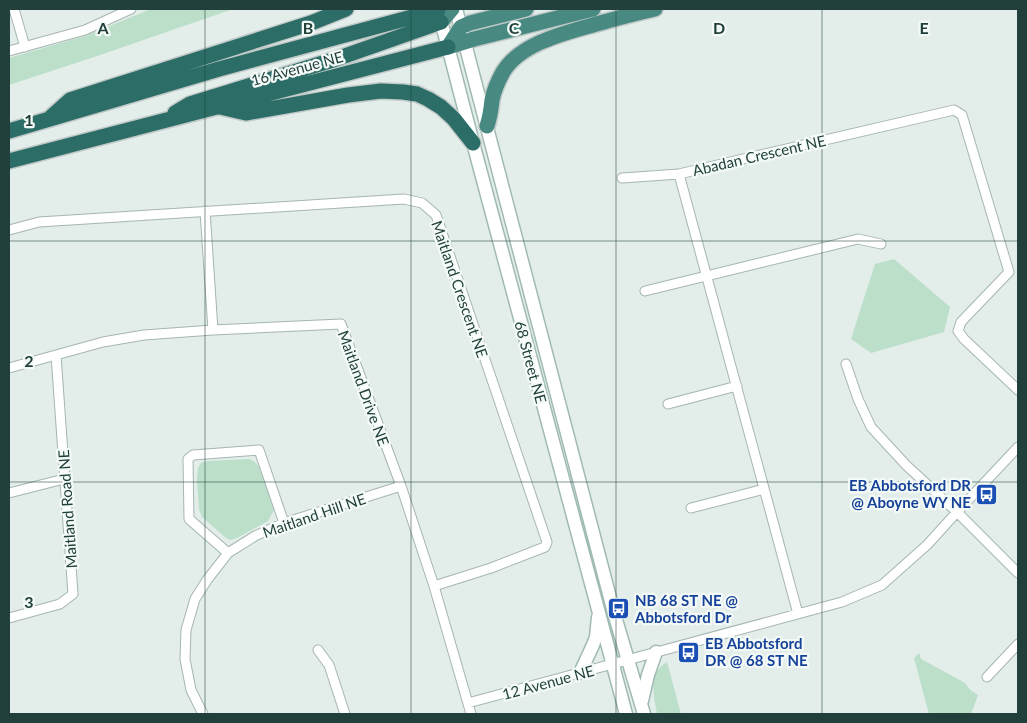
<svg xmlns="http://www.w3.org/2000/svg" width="1027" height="723" font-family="Lato,sans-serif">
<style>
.green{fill:#bbdfc9}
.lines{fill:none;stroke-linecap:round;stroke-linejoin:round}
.minor-casing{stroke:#a5b6b2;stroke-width:11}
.secondary-casing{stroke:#a0bab4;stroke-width:15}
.trunk-casing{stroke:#c1cac8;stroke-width:18}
.motorway-casing{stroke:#c1cac8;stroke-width:18}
.minor{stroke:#fff;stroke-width:9}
.secondary{stroke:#fff;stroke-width:12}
.trunk{stroke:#488982;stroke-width:15}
.motorway{stroke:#2c6d67;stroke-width:15}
.grid{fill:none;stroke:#21403b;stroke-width:1;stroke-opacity:0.55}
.labels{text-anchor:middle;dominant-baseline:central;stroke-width:4.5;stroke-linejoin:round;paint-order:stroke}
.street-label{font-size:15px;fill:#21403b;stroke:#f4faf7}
.transit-label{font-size:15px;font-weight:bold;fill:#164399;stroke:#f4faf7;text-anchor:start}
.grid-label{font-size:16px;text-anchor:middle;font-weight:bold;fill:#21403b;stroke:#f4faf7;stroke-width:4.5;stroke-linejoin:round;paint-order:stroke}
</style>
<rect width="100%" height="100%" fill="#e3edea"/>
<path class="green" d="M 151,9 L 233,9 L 100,55 L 9,85 L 9,58 L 85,36 Z
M 894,259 L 950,307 L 944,332 L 871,353 L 851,339 L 875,264 Z
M 249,459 L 255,462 L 259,467 L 274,510 L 268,521 L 237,538 L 231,540 L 226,538 L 202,517 L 199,509 L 197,480 L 198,468 L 201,463 L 208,461 Z
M 919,653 L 921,659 L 965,683 L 970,690 L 978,695 L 971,714 L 929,714 L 914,658 Z
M 667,662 L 681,714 L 657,714 C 654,696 647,673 667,662 Z"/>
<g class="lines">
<defs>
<path id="minor" d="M 14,9 L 25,47
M 9,51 L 85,30 L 131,9
M 679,174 L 798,614
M 622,178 L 679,174 L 954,110 L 962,115 L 1009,272 L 961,322 L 958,331 L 964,339 L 1018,390
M 205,211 L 213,330
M 9,230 L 39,222 L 404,199 L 422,203 L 436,215 L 547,542 L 545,547 L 491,568 L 434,586
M 645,291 L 858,239 L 881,244
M 846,364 L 858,399 L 871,427 L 906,465 L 957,512 L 1018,573
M 9,368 L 103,342 L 144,335 L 213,330 L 341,324 L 401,486 L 434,586 L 471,714
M 668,404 L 737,386
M 9,493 L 64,479
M 691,508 L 764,489
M 228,553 L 189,519 L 188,459 L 193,455 L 259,450 L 284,523
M 9,618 L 60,604 L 73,594 L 56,355
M 318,650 L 329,665 L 345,714
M 987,677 L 1018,644
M 468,703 L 842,602 L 882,585 L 927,545 L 957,512 L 1018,447
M 203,714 L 191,690 L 185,659 L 186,630 L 195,599 L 207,580 L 228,553 L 255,536 L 284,523 L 401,486"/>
<path id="secondary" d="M 456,9 L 614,613 L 644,714
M 439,14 L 452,62 L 473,143 L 626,714
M 580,673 L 593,645 L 596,637 L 598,617
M 642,701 L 648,675 L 656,652"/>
<path id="trunk" d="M 441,22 L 452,9
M 448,47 L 474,39 L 593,9
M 448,47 L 461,27 L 470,23 L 526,9
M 487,126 C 490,117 491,110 492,100 C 494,90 498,81 503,72 C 521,42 569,32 600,23 C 618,18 637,13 655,9"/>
<path id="motorway" d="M 220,107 L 246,113 L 348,95 L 381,91 L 403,92 L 417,94 L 428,99 L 441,107 L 454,119 L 473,143
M 175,113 L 190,104 L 336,59 L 441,22
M 51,117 L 70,100 L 311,23 L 346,9
M 9,131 L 219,69 L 438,10
M 9,161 L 448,47"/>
</defs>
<use href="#minor" class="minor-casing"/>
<use href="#secondary" class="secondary-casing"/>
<use href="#trunk" class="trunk-casing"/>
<use href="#motorway" class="motorway-casing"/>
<use href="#minor" class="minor"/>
<use href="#secondary" class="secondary"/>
<use href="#trunk" class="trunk"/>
<use href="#motorway" class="motorway"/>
</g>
<path class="grid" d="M 205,9 L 205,714M 411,9 L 411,714M 616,9 L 616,714M 822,9 L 822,714M 9,241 L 1018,241M 9,482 L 1018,482"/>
<defs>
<symbol id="bus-square" viewBox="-11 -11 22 22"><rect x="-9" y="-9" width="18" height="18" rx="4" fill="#1a4fb4" stroke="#f4faf7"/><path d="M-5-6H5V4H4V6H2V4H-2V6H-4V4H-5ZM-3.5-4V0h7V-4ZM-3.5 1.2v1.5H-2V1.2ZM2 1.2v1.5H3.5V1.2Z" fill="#fff"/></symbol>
</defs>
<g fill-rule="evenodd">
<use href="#bus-square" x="974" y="482" width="25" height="25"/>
<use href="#bus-square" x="606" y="596" width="25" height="25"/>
<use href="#bus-square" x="676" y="640" width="25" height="25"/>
</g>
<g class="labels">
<g class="street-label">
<text transform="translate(297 68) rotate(-15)">16 Avenue NE</text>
<text transform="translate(759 155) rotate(-13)">Abadan Crescent NE</text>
<text transform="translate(460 289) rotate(71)">Maitland Crescent NE</text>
<text transform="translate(531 362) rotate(75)">68 Street NE</text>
<text transform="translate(364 388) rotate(70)">Maitland Drive NE</text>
<text transform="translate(67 509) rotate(-94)">Maitland Road NE</text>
<text transform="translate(314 515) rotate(-19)">Maitland Hill NE</text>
<text transform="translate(548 682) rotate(-15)">12 Avenue NE</text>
</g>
<g class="transit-label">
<text x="971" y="485" text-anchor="end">EB Abbotsford DR<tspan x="971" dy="17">@ Aboyne WY NE</tspan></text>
<text x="635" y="600">NB 68 ST NE @<tspan x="635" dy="17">Abbotsford Dr</tspan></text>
<text x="705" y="643">EB Abbotsford<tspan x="705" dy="17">DR @ 68 ST NE</tspan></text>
</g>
</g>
<g class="grid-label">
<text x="103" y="34">A</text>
<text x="308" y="34">B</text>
<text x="514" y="34">C</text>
<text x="719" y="34">D</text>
<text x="924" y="34">E</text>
<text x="29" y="126">1</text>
<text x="29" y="367">2</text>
<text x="29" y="608">3</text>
</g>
<rect width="1027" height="723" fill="none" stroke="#21403b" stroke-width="20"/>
</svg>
